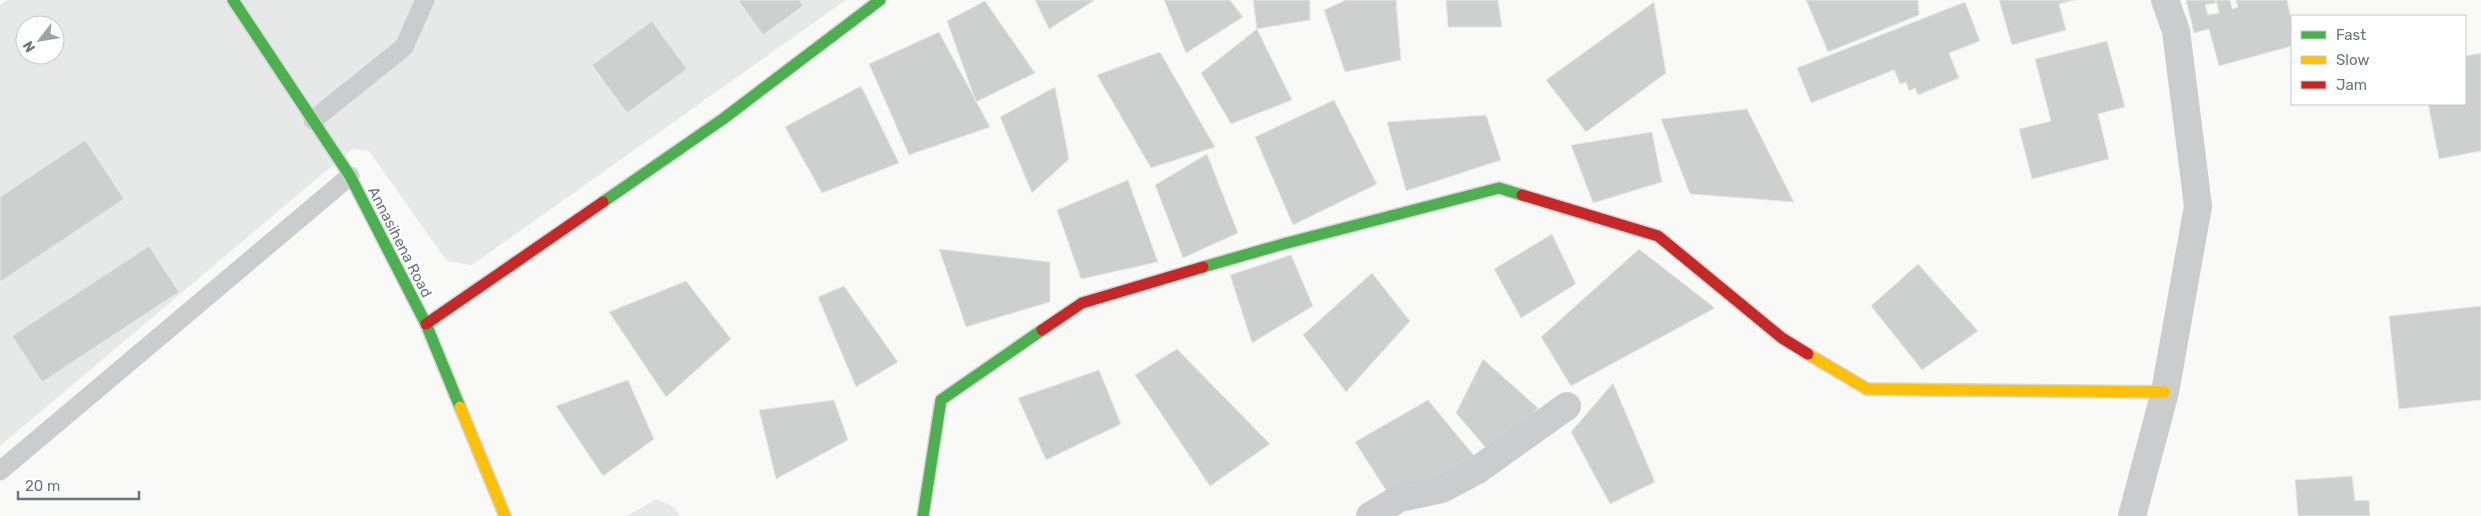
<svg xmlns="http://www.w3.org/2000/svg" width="2481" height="516" font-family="Rubik,sans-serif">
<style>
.built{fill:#e7e9e8;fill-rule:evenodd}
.building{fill:#ced0d0;stroke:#e8e8e8}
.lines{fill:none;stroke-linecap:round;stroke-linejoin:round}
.fast-casing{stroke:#d4d5d5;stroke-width:14}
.slow-casing{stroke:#d4d5d5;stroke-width:14}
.jam-casing{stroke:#d4d5d5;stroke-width:14}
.lane{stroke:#cacccd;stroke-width:19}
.street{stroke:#cacccd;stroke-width:28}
.fast{stroke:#4caf50;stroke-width:11}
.slow{stroke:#ffc107;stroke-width:11}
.jam{stroke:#c62828;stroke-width:11}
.labels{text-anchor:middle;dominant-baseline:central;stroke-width:5;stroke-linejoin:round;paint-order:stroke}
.street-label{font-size:15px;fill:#68777f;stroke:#fff}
</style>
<rect width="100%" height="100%" fill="#f9f9f8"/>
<path class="built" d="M 7,0 L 846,0 L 472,265 L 447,261 L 369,151 L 352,149 L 0,446 L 0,5 ZM 25,25 L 55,25 L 55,55 L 25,55 Z
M 657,499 L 675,508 L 680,516 L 626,516 Z"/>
<path class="building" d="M 738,0 L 799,0 L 803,6 L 763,35 Z
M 1035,0 L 1095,0 L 1049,29 Z
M 1164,0 L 1230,0 L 1243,17 L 1186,53 Z
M 1253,0 L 1310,0 L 1310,20 L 1257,29 Z
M 1346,0 L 1396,0 L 1401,60 L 1345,72 L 1324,10 Z
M 1446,0 L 1498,0 L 1502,27 L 1448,27 Z
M 1806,0 L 1918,0 L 1919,15 L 1828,52 Z
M 1999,0 L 2075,0 L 2059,4 L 2066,30 L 2012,45 Z
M 2186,0 L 2215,0 L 2216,3 L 2205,5 L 2208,15 L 2219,13 L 2216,0 L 2230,0 L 2232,9 L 2238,7 L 2236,0 L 2287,0 L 2292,23 L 2292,46 L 2219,66 L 2209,29 L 2194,33 Z
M 985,1 L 1035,73 L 976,102 L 947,21 Z
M 1654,2 L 1666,73 L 1586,132 L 1546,80 Z
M 1965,2 L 1980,41 L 1949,53 L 1959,78 L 1918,95 L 1915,88 L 1909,91 L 1906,82 L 1900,84 L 1894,70 L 1811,103 L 1797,68 Z
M 652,21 L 687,69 L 627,113 L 592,65 Z
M 1257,29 L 1292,100 L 1231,124 L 1201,73 Z
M 939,32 L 990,127 L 909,155 L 869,64 Z
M 2107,41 L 2125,107 L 2098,114 L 2109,159 L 2032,179 L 2019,129 L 2051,121 L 2035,59 Z
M 1160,52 L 1215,147 L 1151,168 L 1097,75 Z
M 2481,53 L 2481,151 L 2439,159 L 2428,104 L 2465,104 L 2465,56 Z
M 861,86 L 899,163 L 822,193 L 785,127 Z
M 1055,87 L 1069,159 L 1032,193 L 1000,117 Z
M 1334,100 L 1377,184 L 1293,225 L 1255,137 Z
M 1747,109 L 1794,202 L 1690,194 L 1661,119 Z
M 1486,115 L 1501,160 L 1406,191 L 1387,122 Z
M 1652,132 L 1662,182 L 1593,203 L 1571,145 Z
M 85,140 L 124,199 L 0,282 L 0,197 Z
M 1207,154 L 1238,233 L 1183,258 L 1155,185 Z
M 1128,180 L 1158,262 L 1081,279 L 1057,210 Z
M 1552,234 L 1576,284 L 1521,318 L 1494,269 Z
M 149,246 L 179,292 L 42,382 L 12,336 Z
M 939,249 L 1050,262 L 1050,302 L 966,327 Z
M 1639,249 L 1715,308 L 1571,386 L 1541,337 Z
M 1291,255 L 1313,306 L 1252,343 L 1230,275 Z
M 1918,264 L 1978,331 L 1922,370 L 1871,306 Z
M 1372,273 L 1410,321 L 1346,392 L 1303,335 Z
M 686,281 L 731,339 L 666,397 L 609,312 Z
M 844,286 L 898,362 L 856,387 L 818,297 Z
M 2481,306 L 2481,400 L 2399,409 L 2389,316 Z
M 1177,349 L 1270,444 L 1210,486 L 1135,375 Z
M 1483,359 L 1538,408 L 1492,455 L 1456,413 Z
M 1099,370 L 1121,424 L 1046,460 L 1018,398 Z
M 628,380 L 654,439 L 603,476 L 556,406 Z
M 1613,383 L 1655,482 L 1610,504 L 1571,432 Z
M 834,400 L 848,440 L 776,479 L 759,410 Z
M 1428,400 L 1480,463 L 1387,492 L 1355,442 Z
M 2352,476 L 2355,501 L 2369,500 L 2370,516 L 2298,516 L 2295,480 Z"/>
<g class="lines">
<defs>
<path id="fast" d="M 233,0 L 350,176 L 426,324 L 460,407
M 603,202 L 723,119 L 880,0
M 1203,267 L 1287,243 L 1499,188 L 1522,195
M 923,516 L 941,400 L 1042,330"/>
<path id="slow" d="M 1808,354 L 1867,389 L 2165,392
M 460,407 L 505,516"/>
<path id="jam" d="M 1522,195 L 1658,236 L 1782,338 L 1808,354
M 426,324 L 603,202
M 1042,330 L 1082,303 L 1203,267"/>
</defs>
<use href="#fast" class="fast-casing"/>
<use href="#slow" class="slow-casing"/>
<use href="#jam" class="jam-casing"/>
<path class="lane" d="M 313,120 L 404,47 L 425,0
M 0,471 L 350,176"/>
<path class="street" d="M 1370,516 L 1400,498 L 1442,489 L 1476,471 L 1567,406
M 2132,516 L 2165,392 L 2198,206 L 2176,31 L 2165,0"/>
<use href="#fast" class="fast"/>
<use href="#slow" class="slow"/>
<use href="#jam" class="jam"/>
</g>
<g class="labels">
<g class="street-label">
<text transform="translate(400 242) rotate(63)">Annasihena Road</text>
</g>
</g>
<rect x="2291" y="15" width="175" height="90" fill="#ffffff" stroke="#c3c9cc"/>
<rect x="2301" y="31" width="25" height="8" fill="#4caf50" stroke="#c3c9cc"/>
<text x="2336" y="40" font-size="15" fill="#68777f">Fast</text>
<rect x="2301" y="56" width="25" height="8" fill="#ffc107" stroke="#c3c9cc"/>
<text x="2336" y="65" font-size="15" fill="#68777f">Slow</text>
<rect x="2301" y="81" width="25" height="8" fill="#c62828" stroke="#c3c9cc"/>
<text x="2336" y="90" font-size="15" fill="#68777f">Jam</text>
<g transform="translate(40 40) rotate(239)"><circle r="24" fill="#ffffff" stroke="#c3c9cc"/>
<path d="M0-4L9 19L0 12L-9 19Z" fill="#9ba4a9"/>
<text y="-8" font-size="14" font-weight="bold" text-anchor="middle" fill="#68777f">N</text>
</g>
<path d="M18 491v8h121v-8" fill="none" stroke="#68777f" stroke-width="2.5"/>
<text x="25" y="491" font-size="15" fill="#68777f" stroke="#ffffff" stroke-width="4" paint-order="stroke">20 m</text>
</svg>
